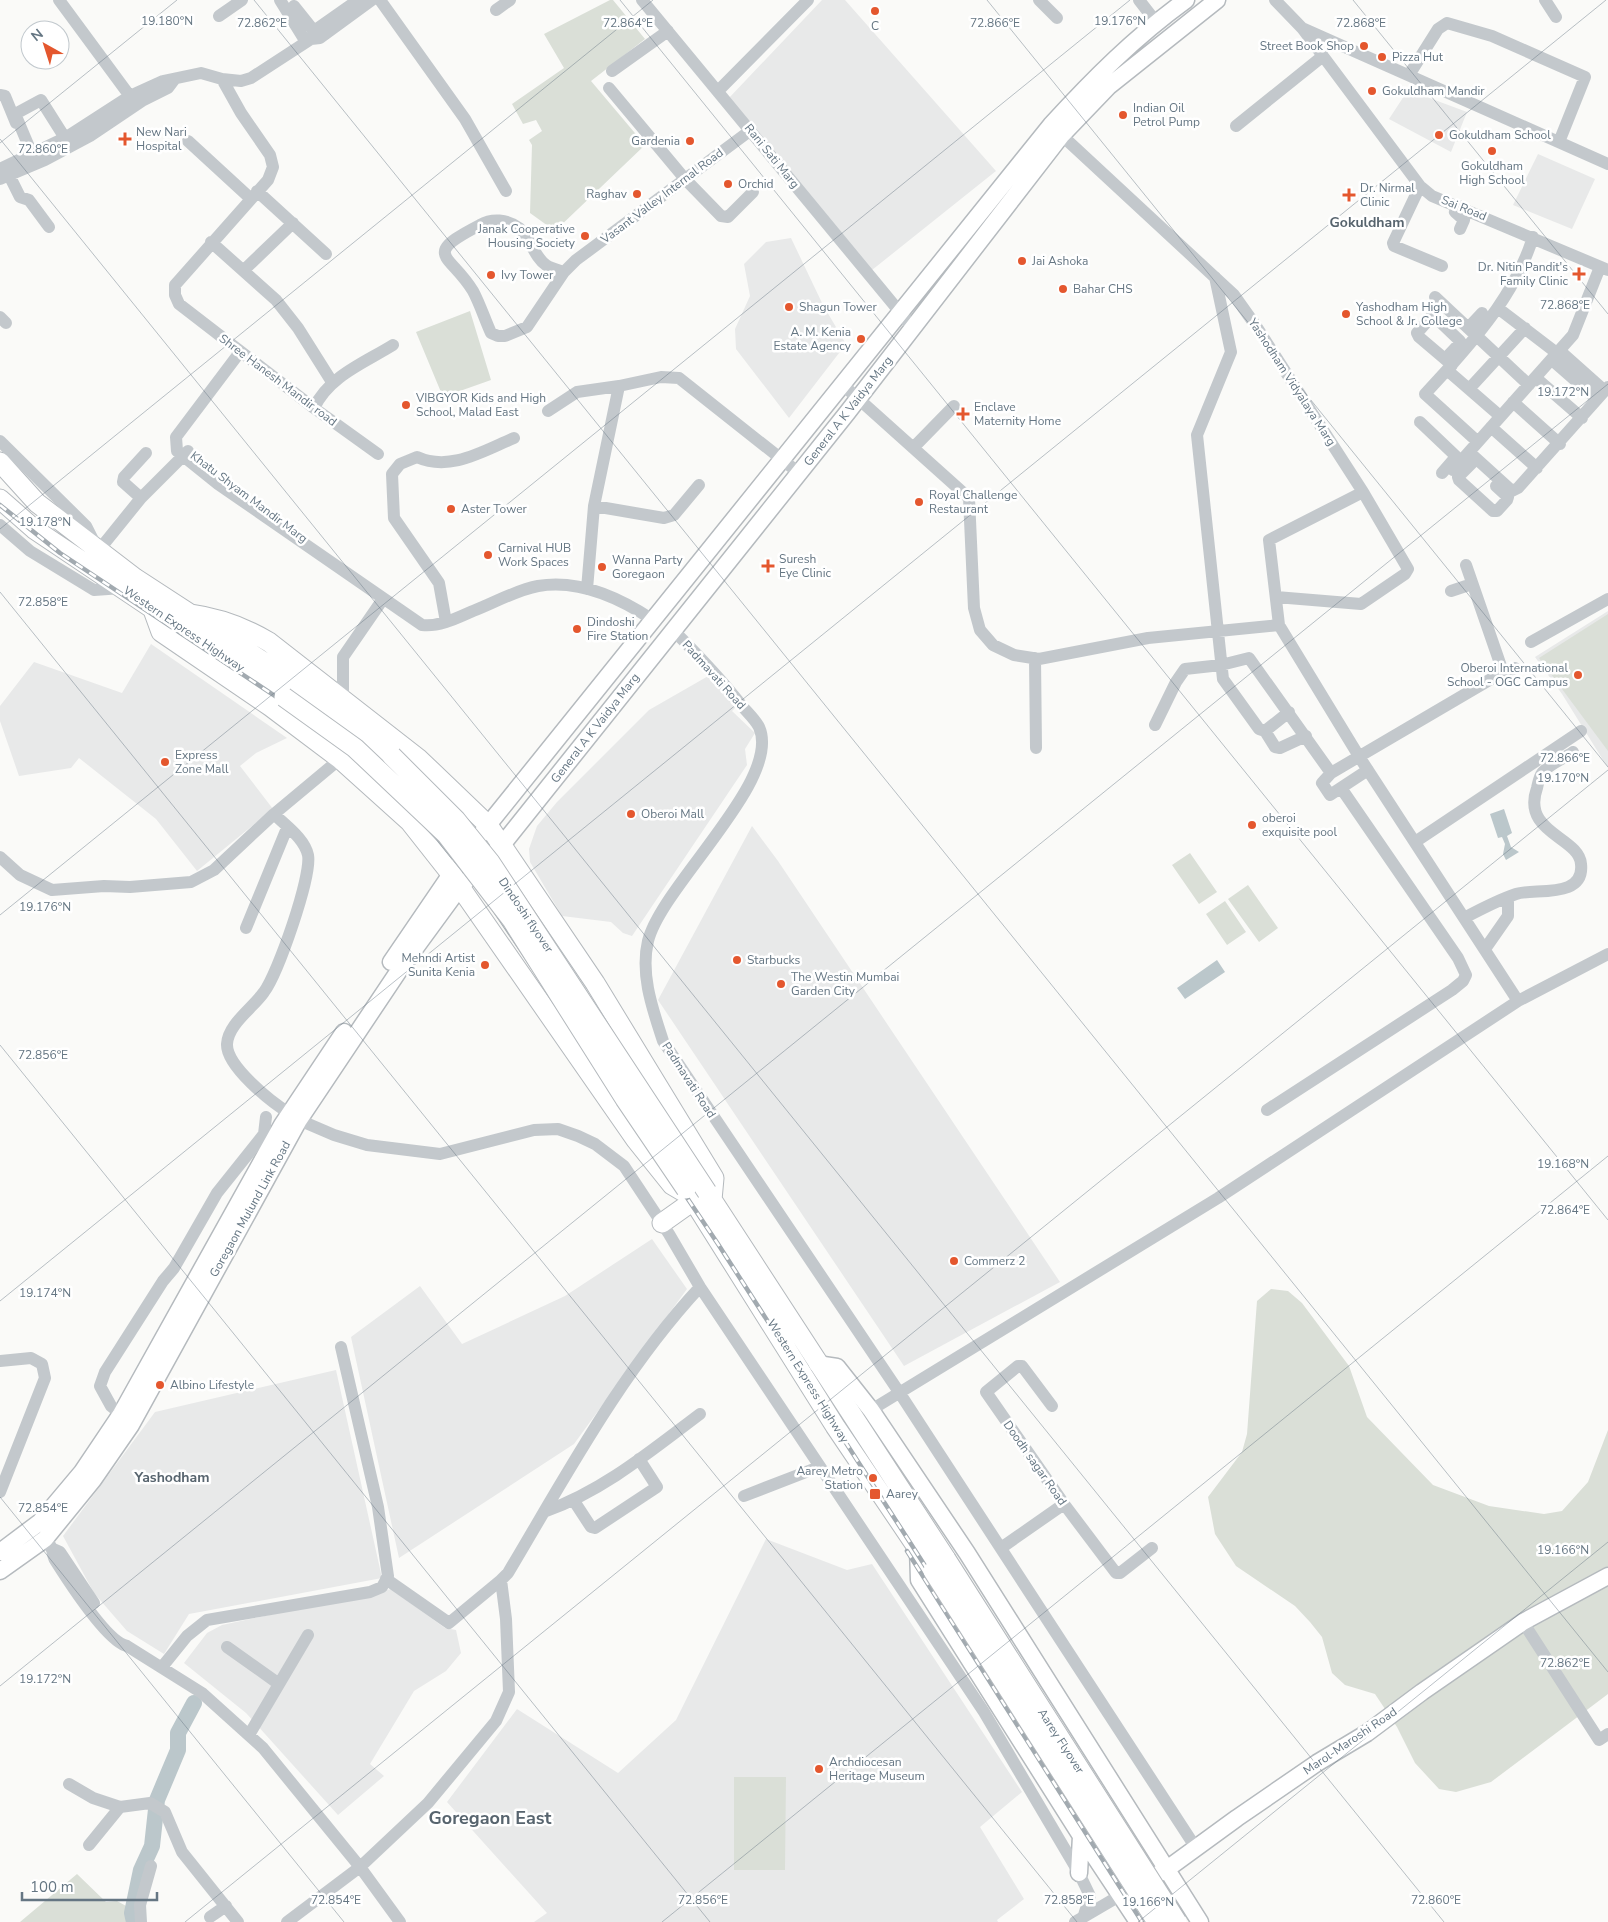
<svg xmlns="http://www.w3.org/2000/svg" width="1608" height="1922" font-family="'Nunito Sans',sans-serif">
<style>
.built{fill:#e8e9e9}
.green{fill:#dadfd7}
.water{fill:#bbc7cb}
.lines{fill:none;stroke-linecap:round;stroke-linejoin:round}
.river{stroke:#bbc7cb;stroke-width:16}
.major-casing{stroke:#b5babe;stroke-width:19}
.highway-casing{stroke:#b4b9bd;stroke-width:21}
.minor{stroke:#c3c8cc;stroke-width:12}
.major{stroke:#fff;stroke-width:16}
.highway{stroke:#fff;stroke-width:19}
.rail-casing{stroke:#a2aab0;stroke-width:4.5}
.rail{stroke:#fff;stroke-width:2.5;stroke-dasharray:8;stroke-linecap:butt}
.highway-bridge-casing{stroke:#b4b9bd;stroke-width:21;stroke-linecap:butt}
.highway-bridge{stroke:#fff;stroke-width:19}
.ticks{fill:none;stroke:#657683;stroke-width:1;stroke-opacity:0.45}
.poi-dot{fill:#e4572e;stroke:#fff;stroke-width:2}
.labels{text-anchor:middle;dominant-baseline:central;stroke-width:5;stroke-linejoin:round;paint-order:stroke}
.poi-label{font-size:12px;fill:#657683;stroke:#fff;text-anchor:start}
.street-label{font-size:12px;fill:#657683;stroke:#fff}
.neighbourhood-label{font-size:14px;font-weight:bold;fill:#57646e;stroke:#fff}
.district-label{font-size:18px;font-weight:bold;fill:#57646e;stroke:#fff}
.ticks-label{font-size:12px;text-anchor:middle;fill:#657683;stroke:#fff;stroke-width:5;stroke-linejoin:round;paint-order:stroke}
</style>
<rect width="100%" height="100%" fill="#fafaf8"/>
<path class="built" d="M 822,0 L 845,0 L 996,171 L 872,270 L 728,99 Z
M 1408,90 L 1467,112 L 1451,152 L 1389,119 Z
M 1538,154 L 1595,179 L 1572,229 L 1513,205 Z
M 791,238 L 823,305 L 846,344 L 789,418 L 736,349 L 735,329 L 750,296 L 744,264 L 766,242 Z
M 1608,611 L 1608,768 L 1562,694 L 1535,657 Z
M 151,644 L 287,738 L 256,753 L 240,766 L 273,809 L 197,871 L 156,819 L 79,758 L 71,768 L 19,776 L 0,721 L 0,706 L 34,662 L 122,693 Z
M 710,675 L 741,702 L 732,711 L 755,733 L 745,749 L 747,765 L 632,936 L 623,933 L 611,922 L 562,916 L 530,862 L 529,849 L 537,826 L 557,802 L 649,710 Z
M 752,826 L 778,861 L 1060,1282 L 904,1366 L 658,1000 Z
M 652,1239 L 687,1289 L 574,1444 L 399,1558 L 351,1337 L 420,1286 L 462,1344 L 565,1296 Z
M 336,1370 L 382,1578 L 189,1614 L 164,1654 L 127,1631 L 94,1593 L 63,1536 L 155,1412 Z
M 766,1539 L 847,1570 L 872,1564 L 1022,1792 L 980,1827 L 1024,1899 L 997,1920 L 998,1922 L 534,1922 L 547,1913 L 447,1802 L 517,1709 L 618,1773 L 676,1720 Z
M 391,1589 L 445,1628 L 456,1630 L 461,1653 L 446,1671 L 414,1691 L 370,1764 L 384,1776 L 338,1815 L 246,1713 L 184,1663 L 207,1633 L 222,1625 Z"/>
<path class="green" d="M 610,0 L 613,0 L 645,39 L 591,81 L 645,145 L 555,231 L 530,213 L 532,145 L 529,140 L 542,131 L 536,120 L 523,124 L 512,104 L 564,68 L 544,34 Z
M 470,311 L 491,380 L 443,397 L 416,332 Z
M 1608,614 L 1608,751 L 1539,658 Z
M 1190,853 L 1217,892 L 1199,904 L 1172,865 Z
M 1248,885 L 1278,928 L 1259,942 L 1228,899 Z
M 1225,901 L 1246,932 L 1227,945 L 1206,914 Z
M 1271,1289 L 1288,1291 L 1302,1303 L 1349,1366 L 1367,1417 L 1433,1485 L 1489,1506 L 1544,1514 L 1562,1511 L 1588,1482 L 1608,1430 L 1608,1694 L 1491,1782 L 1456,1792 L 1439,1789 L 1415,1763 L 1397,1727 L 1375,1694 L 1345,1685 L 1332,1673 L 1322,1637 L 1310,1622 L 1295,1606 L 1236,1566 L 1215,1534 L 1208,1497 L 1242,1452 L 1247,1434 L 1257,1301 Z
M 734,1777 L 786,1777 L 785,1870 L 734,1870 Z
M 77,1874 L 106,1902 L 117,1901 L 128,1907 L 130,1922 L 20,1922 Z"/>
<path class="water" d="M 1504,809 L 1512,833 L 1507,836 L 1511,847 L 1519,852 L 1506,860 L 1503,854 L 1505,844 L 1502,837 L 1498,838 L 1490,814 Z
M 1217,960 L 1225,972 L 1185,999 L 1177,988 Z"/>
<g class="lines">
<path class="river" d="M 134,1922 L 132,1913 L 141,1870 L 152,1846 L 157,1800 L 178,1750 L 178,1733 L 194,1703"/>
<defs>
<path id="major" d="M 391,962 L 451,874 L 488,825 L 1051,125 C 1093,79 1135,37 1186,0
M 817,1364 L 837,1367 L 871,1410 L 967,1553 L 1200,1922
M 918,1547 L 919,1580 L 1081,1836 L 1138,1922
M 0,1552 L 40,1522 L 82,1472 L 121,1414 L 282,1125 L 344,1032
M 0,1571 L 45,1539 L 93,1480 L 131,1425 L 299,1120 L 400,969 L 460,887 L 502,845 L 847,413 L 1061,136 L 1109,86 L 1217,0
M 1079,1873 L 1081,1836
M 1121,1895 L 1167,1869 L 1237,1818 L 1317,1763 L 1367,1733 L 1422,1692 L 1523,1622 L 1608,1576"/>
<path id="highway" d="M 0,462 L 37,503 L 135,578 L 267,664 L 392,756
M 0,499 L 34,529 L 284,697
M 153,610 L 161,632 L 271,707 L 340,759 L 410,822 L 451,874 L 636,1140 L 672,1185 L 689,1195
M 190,614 C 219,618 244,627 269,642 L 419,759 L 488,825 L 595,983 L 714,1178 L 712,1200
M 686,1189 L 835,1426 L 933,1571
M 707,1192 L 946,1559
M 662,1223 L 693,1201"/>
</defs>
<use href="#major" class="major-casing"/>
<use href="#highway" class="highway-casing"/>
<path class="minor" d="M 59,0 L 135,103
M 280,0 L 306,42
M 380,0 L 465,119 L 506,191
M 642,0 L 913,328
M 1039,0 L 1057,18
M 1139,0 L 1156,22
M 1275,0 L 1302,28 L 1608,164
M 1545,0 L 1556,17
M 294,6 L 314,31
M 496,10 L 510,0
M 219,16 L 242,0
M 1302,28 L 1420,186 L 1432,196 L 1608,270
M 311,39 L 320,38 L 372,0
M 612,71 L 668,31
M 1409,75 L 1438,29 L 1447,23 L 1492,36 L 1585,77 L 1559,142
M 222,79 L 241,113 L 270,155 L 273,167 L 268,180 L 175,285 L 175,295 L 179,304 L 314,408 L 378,454
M 609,88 L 685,179 L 721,216 L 728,217 L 753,192
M 719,90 L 808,0
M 0,95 L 5,96 L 16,123
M 1236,126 L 1323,56
M 1056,130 L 1234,295 L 1256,326 L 1363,492 L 1408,569 L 1405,574 L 1361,604 L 1276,597
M 188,141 L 250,198
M 35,161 L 16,116 L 17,113 L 41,100 L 65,138
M 0,169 L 65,138 L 130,96 L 163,81 L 201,73 L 222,79 L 241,81 L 251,78 L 311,39 L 314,31 L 358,0
M 9,175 L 20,197 L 29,200 L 49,227
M 0,179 L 45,160 L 90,136 L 142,101 L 168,88 L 174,80
M 1420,186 L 1393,243 L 1394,246 L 1442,266
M 257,191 L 326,254
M 1459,206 L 1455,212 L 1464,220 L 1460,229
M 211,242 L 276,300 L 298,328 L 332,382
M 244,270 L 293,223
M 564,272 C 558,270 550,268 546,265 C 534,257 530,237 519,228 C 507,219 492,218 480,225 C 420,256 450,253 473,291 C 480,304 485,320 491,333 L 498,336 L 505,336 L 527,327 L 564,272 L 576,260 L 751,130
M 1215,277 L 1231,352 L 1197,435 L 1223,679 L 1259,729 L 1265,731 L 1275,747 L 1280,748 L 1306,736
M 1435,297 L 1529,385
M 1499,309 L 1558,354
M 0,317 L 6,323
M 1468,328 L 1482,313
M 1560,351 L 1605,391
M 240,352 L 176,437 L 177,451 L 218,484 L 422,625 C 440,627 457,618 473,611 C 494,603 516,590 538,586 C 578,579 620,598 653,620
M 1445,359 L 1459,344 L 1460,341 L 1436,318 L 1431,317 L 1417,333 L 1419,337 L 1452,365
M 1552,360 L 1592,395
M 1447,370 L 1425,394 L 1478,442
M 1536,378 L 1582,418
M 843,385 L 969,498 L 974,608 L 980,630 L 993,645 L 1014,655 L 1039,659 L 1148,638 L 1279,625
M 1469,389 L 1525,328
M 1513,402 L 1560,444
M 314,408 C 329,376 364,363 393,345
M 548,411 L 577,392 L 619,386 L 661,377 L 679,378 L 799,473
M 1500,416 L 1447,370 C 1482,331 1517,289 1533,237
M 1420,422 L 1461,461
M 1491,427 L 1537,468
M 0,441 L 86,526 L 96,546
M 913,448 L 954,406
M 1469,452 L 1512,491 L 1518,488 L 1608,387
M 146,453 L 124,477 L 123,482 L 141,498 L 188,451
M 1472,463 L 1458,477 L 1459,480 L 1493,511 L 1497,511 L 1507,500 L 1508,497 L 1496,486
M 1453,470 L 1573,335 L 1600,267
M 1442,473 L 1455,458
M 1363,492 L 1269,540 L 1279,625 L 1360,758 L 1518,1001
M 594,506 L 664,518 L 674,515 L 699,485
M 0,525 L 30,551 L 94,590 L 122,588
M 99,550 L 141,498
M 587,589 L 594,506 L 619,386
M 1451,591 L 1472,584
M 446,622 L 439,583 L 394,518 L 392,474 L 400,464 L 417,457 C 450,472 483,451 514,438
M 673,630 C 697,654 721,679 742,706 C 747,712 755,719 759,727 C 783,780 662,885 648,941 C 640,975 653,1010 663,1041 L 899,1392 L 1196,1848
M 1531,642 L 1608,599
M 1035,658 L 1036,748
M 1503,672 L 1515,668
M 343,698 L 343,657 L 383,599
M 1155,725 L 1176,682 L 1185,669 L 1221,665 L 1249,658 L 1331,773
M 1265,731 L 1289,712
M 1368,770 L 1330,795 L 1322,783 L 1331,773 L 1503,672 L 1466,565
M 274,814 C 286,826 304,838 308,855 C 312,876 278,973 264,992 C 253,1008 228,1024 227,1044 C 226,1066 271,1102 289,1113
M 1415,842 L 1581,731
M 0,857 L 20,875 L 52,890 L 104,886 L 130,887 L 191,882 L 214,870 L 274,814 L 340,759
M 1464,918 C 1481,909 1498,900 1516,894 C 1535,888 1585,899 1581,864 C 1579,837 1521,833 1537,788 C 1538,784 1539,777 1542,773 C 1548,765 1565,758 1573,752
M 246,928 L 287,828
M 1485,949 L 1508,916 L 1508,897
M 1267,1110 L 1452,990 L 1463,981 L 1466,975 L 1458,958 L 1341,788
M 299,1120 L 334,1135 L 367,1145 L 440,1154 L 534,1130 L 558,1129 L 578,1136 L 595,1144 L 624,1166 L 669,1234 L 700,1287 L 984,1712 L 1079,1873 L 1090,1896 L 1084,1915
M 0,1361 L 31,1358 L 42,1364 L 45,1378 L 0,1492
M 1052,1406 L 1022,1366 L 1018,1366 L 986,1392 L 1064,1504 L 1116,1573 L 1120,1573 L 1152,1548
M 871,1410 L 1218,1198 L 1518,1001 L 1608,954
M 121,1414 L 111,1406 L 100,1386 L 105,1372 L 163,1281 L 174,1268 L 217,1193 L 264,1134 L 266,1117
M 744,1496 L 819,1467
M 574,1501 L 591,1527 L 595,1528 L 657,1487 L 639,1459
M 546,1511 C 603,1491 652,1450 700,1414
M 41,1533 C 44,1538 50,1543 52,1549 C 53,1553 53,1557 55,1560 C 67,1579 107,1642 127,1646 L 202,1693 L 263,1748 L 360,1867 L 400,1922
M 51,1548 L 60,1552 L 94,1603
M 1001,1548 L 1064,1504
M 386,1579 L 449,1623 L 501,1580
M 1523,1622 L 1599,1740 L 1608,1734
M 227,1647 L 279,1684
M 162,1667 L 187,1636 L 207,1620 L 370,1592 L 382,1587 L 388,1576 L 378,1507 L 341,1347
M 249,1735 L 308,1635
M 69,1784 L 93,1798 L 120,1807 L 150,1803 L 165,1812 L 182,1852 L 238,1922
M 89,1845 L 120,1807
M 210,1917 L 226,1906
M 141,1922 L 140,1905 L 151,1866
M 287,1922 L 360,1867 L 428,1803 L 496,1721 L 509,1692 L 506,1619 L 501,1580 L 508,1573 C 567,1474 622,1371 700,1287
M 1075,1922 L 1121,1895"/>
<use href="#major" class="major"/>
<use href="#highway" class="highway"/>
<defs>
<path id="rail" d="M 0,505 L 60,553 L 293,708 L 346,746 L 396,794 L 439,840 L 487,899 L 718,1244 L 1104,1844 L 1151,1922
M 907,1551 L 1142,1922"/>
</defs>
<use href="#rail" class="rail-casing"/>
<use href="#rail" class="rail"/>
<defs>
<path id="highway-bridge" d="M 284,697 L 355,748 L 446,834 L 512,920 L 625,1099 L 686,1189
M 392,756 L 456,820 L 490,862 L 707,1192
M 946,1559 L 1177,1922
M 933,1571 L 1157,1922"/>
</defs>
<use href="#highway-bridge" class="highway-bridge-casing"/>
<use href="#highway-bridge" class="highway-bridge"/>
</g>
<path class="ticks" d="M 254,0 L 1608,1672M 620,0 L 1608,1220M 987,0 L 1608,767M 1353,0 L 1608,314M 0,139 L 1444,1922M 0,143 L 177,0M 0,529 L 653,0M 0,592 L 1077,1922M 0,915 L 1130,0M 0,1045 L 710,1922M 0,1301 L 1606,0M 0,1497 L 344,1922M 0,1686 L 1608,384M 185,1922 L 1608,770M 662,1922 L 1608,1156M 1138,1922 L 1608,1542"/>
<g class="poi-dot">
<circle cx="875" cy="11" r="5"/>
<circle cx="1364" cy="46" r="5"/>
<circle cx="1382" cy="57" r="5"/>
<circle cx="1372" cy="91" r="5"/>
<circle cx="1123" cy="115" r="5"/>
<circle cx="1439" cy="135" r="5"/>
<path d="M122.5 131.5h5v5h5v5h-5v5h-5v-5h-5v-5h5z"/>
<circle cx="690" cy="141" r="5"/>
<circle cx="1492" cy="151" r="5"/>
<circle cx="728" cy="184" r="5"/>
<circle cx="637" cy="194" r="5"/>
<path d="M1346.5 187.5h5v5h5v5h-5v5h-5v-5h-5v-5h5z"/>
<circle cx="585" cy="236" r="5"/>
<circle cx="1022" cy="261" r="5"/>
<path d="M1576.5 266.5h5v5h5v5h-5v5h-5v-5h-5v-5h5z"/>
<circle cx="491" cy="275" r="5"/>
<circle cx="1063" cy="289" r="5"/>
<circle cx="789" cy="307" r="5"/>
<circle cx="1346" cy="314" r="5"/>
<circle cx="861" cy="339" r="5"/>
<circle cx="406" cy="405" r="5"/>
<path d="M960.5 406.5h5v5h5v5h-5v5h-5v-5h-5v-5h5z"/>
<circle cx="919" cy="502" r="5"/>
<circle cx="451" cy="509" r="5"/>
<circle cx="488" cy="555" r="5"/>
<path d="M765.5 558.5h5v5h5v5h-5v5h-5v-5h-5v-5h5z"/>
<circle cx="602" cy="567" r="5"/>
<circle cx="577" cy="629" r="5"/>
<circle cx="1578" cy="675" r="5"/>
<circle cx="165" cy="762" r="5"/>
<circle cx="631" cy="814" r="5"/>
<circle cx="1252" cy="825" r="5"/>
<circle cx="737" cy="960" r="5"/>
<circle cx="485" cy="965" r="5"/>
<circle cx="781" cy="984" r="5"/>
<circle cx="954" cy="1261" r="5"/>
<circle cx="160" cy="1385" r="5"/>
<circle cx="873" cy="1478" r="5"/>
<rect x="869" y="1488" width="12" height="12" rx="2.5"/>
<circle cx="819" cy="1769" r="5"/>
</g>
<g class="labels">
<g class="poi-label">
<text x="875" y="26" text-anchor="middle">C</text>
<text x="1354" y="46" text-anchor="end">Street Book Shop</text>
<text x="1392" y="57">Pizza Hut</text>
<text x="1382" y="91">Gokuldham Mandir</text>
<text x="1133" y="108">Indian Oil<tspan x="1133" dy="14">Petrol Pump</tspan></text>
<text x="136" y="132">New Nari<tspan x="136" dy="14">Hospital</tspan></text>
<text x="1449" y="135">Gokuldham School</text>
<text x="680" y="141" text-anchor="end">Gardenia</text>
<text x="1492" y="166" text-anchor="middle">Gokuldham<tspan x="1492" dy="14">High School</tspan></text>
<text x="738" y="184">Orchid</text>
<text x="1360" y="188">Dr. Nirmal<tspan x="1360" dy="14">Clinic</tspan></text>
<text x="627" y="194" text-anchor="end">Raghav</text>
<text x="575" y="229" text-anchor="end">Janak Cooperative<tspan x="575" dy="14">Housing Society</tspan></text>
<text x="1032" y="261">Jai Ashoka</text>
<text x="1568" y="267" text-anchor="end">Dr. Nitin Pandit's<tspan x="1568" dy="14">Family Clinic</tspan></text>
<text x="501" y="275">Ivy Tower</text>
<text x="1073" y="289">Bahar CHS</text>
<text x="799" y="307">Shagun Tower</text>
<text x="1356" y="307">Yashodham High<tspan x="1356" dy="14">School &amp; Jr. College</tspan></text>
<text x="851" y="332" text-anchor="end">A. M. Kenia<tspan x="851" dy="14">Estate Agency</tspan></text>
<text x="416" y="398">VIBGYOR Kids and High<tspan x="416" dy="14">School, Malad East</tspan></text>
<text x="974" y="407">Enclave<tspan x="974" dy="14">Maternity Home</tspan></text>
<text x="929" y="495">Royal Challenge<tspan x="929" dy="14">Restaurant</tspan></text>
<text x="461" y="509">Aster Tower</text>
<text x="498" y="548">Carnival HUB<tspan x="498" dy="14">Work Spaces</tspan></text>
<text x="779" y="559">Suresh<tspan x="779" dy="14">Eye Clinic</tspan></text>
<text x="612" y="560">Wanna Party<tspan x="612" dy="14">Goregaon</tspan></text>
<text x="587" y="622">Dindoshi<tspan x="587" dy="14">Fire Station</tspan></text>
<text x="1568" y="668" text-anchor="end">Oberoi International<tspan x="1568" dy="14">School - OGC Campus</tspan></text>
<text x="175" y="755">Express<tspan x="175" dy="14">Zone Mall</tspan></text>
<text x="641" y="814">Oberoi Mall</text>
<text x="1262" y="818">oberoi<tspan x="1262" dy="14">exquisite pool</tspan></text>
<text x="475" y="958" text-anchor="end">Mehndi Artist<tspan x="475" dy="14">Sunita Kenia</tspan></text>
<text x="747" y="960">Starbucks</text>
<text x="791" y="977">The Westin Mumbai<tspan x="791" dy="14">Garden City</tspan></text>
<text x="964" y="1261">Commerz 2</text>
<text x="170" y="1385">Albino Lifestyle</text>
<text x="863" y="1471" text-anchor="end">Aarey Metro<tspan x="863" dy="14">Station</tspan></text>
<text x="886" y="1494">Aarey</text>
<text x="829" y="1762">Archdiocesan<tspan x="829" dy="14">Heritage Museum</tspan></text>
</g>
<g class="street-label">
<text transform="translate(772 156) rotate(51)">Rani Sati Marg</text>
<text transform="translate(662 196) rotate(-37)">Vasant Valley Internal Road</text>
<text transform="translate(1464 208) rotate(22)">Sai Road</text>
<text transform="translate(278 380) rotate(37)">Shree Hanesh Mandir road</text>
<text transform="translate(1292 382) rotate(57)">Yashodham Vidyalaya Marg</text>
<text transform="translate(848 411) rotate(-52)">General A K Vaidya Marg</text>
<text transform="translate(249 497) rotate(37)">Khatu Shyam Mandir Marg</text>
<text transform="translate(184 629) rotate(34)">Western Express Highway</text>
<text transform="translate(714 675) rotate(48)">Padmavati Road</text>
<text transform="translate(595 728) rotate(-52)">General A K Vaidya Marg</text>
<text transform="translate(526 915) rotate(56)">Dindoshi flyover</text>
<text transform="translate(689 1080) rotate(57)">Padmavati Road</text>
<text transform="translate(250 1209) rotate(-61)">Goregaon Mulund Link Road</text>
<text transform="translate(808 1381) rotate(58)">Western Express Highway</text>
<text transform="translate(1035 1463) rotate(55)">Doodh sagar Road</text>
<text transform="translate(1061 1741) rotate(57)">Aarey Flyover</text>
<text transform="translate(1350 1741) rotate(-34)">Marol-Maroshi Road</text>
</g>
<g class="neighbourhood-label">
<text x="1367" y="222">Gokuldham</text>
<text x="172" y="1477">Yashodham</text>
</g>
<g class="district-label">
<text x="490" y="1818">Goregaon East</text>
</g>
</g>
<g class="ticks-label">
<text x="167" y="25">19.180°N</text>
<text x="1120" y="25">19.176°N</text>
<text x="1361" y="27">72.868°E</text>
<text x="262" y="27">72.862°E</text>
<text x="628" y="27">72.864°E</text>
<text x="995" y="27">72.866°E</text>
<text x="43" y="153">72.860°E</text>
<text x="1565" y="309">72.868°E</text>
<text x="1563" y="396">19.172°N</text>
<text x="45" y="526">19.178°N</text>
<text x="43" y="606">72.858°E</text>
<text x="1565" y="762">72.866°E</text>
<text x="1563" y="782">19.170°N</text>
<text x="45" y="911">19.176°N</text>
<text x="43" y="1059">72.856°E</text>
<text x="1563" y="1168">19.168°N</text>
<text x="1565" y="1214">72.864°E</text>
<text x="45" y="1297">19.174°N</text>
<text x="43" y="1512">72.854°E</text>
<text x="1563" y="1554">19.166°N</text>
<text x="1565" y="1667">72.862°E</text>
<text x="45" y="1683">19.172°N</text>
<text x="336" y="1904">72.854°E</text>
<text x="703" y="1904">72.856°E</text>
<text x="1069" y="1904">72.858°E</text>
<text x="1436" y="1904">72.860°E</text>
<text x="1148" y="1906">19.166°N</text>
</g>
<g transform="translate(45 45) rotate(321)"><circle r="24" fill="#ffffff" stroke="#c1c8cd"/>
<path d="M0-4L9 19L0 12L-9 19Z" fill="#e4572e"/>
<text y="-8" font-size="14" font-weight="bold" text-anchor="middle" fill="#657683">N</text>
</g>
<path d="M22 1892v8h135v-8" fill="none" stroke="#657683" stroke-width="2.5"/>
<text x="30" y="1892" font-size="15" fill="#657683" stroke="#ffffff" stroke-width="4" paint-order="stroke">100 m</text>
</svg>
